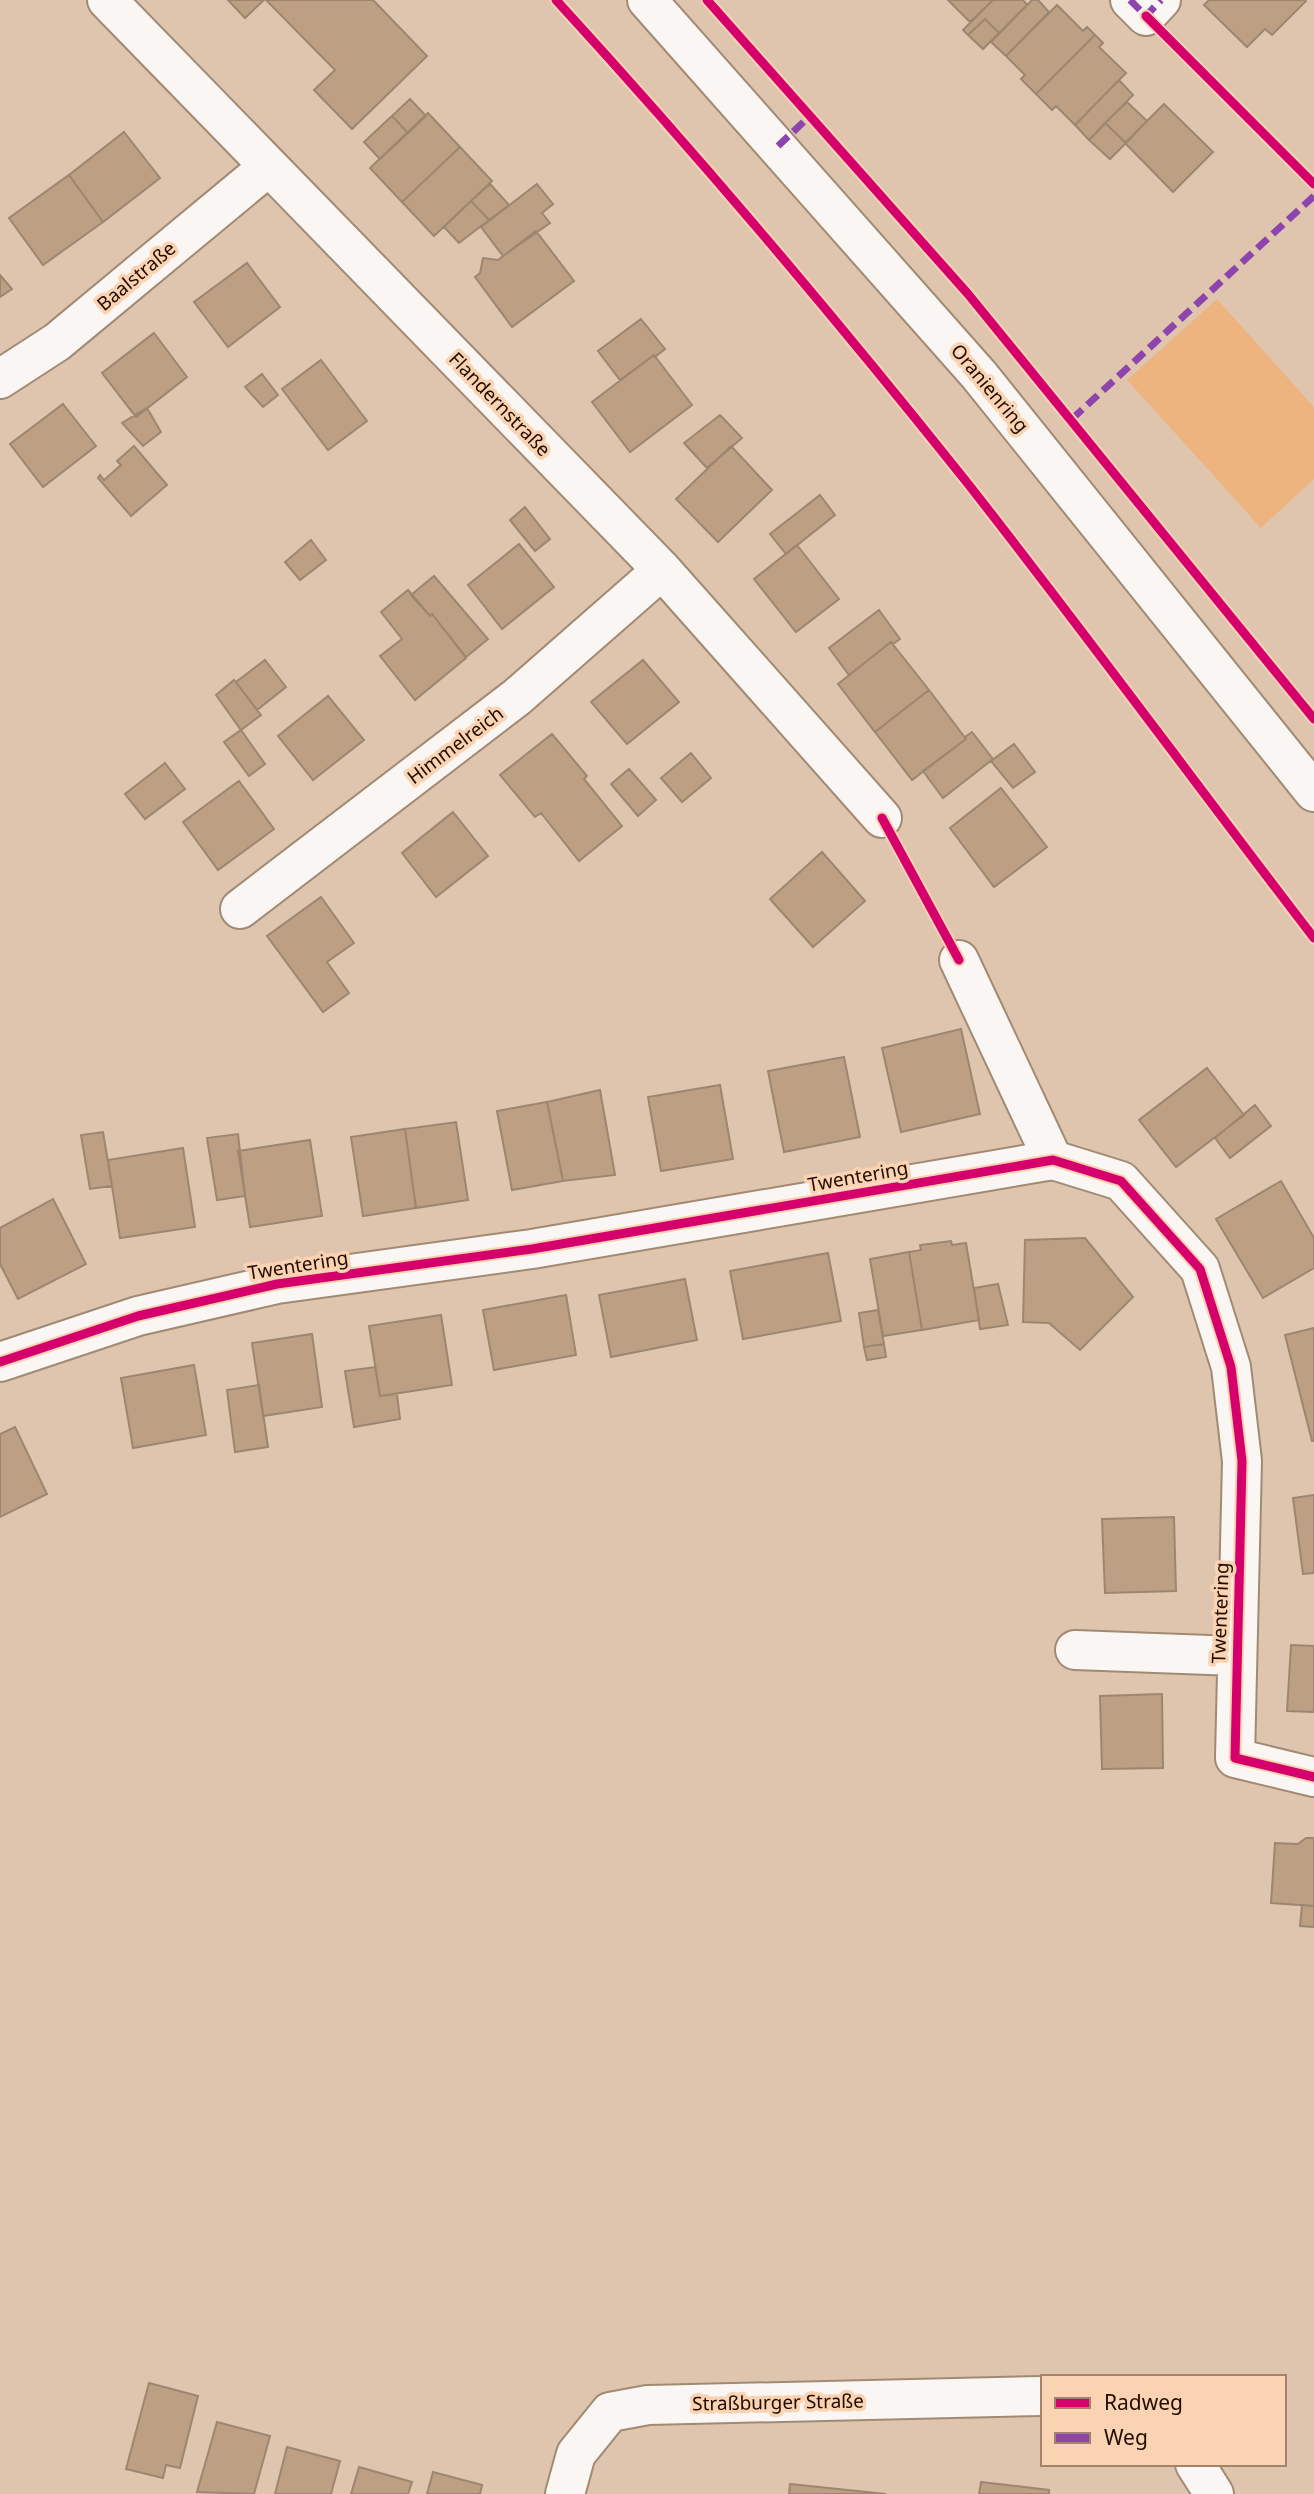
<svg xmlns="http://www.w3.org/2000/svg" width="1314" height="2494" font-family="'Noto Sans',sans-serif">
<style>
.green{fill:#eeb480}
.building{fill:#bda084;stroke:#9d8670;stroke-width:2}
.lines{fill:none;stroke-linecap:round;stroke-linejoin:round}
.minor-casing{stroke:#a18a74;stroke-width:42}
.minor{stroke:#faf6f3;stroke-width:38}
.quiet{stroke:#8e44ad;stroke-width:7;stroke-dasharray:14 7;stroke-linecap:butt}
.cycleway-casing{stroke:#fad3b3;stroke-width:13}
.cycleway{stroke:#d6006c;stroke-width:9}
.labels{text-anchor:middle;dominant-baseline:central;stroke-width:7;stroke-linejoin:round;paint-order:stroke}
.street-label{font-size:19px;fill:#220c00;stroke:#fad3b3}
</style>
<rect width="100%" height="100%" fill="#e0c5ae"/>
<path class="green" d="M 1217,299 L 1314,407 L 1314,479 L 1261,528 L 1127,380 Z"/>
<path class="building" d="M 228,0 L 264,0 L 245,18 Z
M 266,0 L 373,0 L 427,56 L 352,129 L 314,90 L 335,70 Z
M 948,0 L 993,0 L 970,22 Z
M 993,0 L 1023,0 L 1027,5 L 999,33 L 985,19 L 968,35 L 963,30 Z
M 1032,0 L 1038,0 L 1049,12 L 1006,56 L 991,42 Z
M 1209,0 L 1305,0 L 1306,1 L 1272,35 L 1265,29 L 1247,47 L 1204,5 Z
M 1057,5 L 1083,31 L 1087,27 L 1095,35 L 1036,94 L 1021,79 L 1025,75 L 1006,56 Z
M 985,19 L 999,33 L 983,49 L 968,35 Z
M 1095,35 L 1103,43 L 1099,47 L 1126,73 L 1075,125 L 1056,106 L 1052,110 L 1036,94 Z
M 1119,80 L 1133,95 L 1089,140 L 1075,125 Z
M 410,99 L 426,116 L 408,133 L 392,116 Z
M 1127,102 L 1147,121 L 1126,143 L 1105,123 Z
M 1164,104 L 1213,152 L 1173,192 L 1125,143 Z
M 428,113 L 460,147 L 402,202 L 370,168 Z
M 392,116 L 408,133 L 380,159 L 364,142 Z
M 1105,123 L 1126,143 L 1110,159 L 1089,140 Z
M 124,132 L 160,178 L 103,222 L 69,175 Z
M 460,147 L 492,181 L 434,236 L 402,202 Z
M 69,175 L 103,222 L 43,265 L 9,218 Z
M 490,184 L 509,205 L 489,220 L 471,201 Z
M 537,184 L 553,204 L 542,213 L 550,223 L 503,256 L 481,227 Z
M 471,201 L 489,220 L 459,243 L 444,227 Z
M 536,231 L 574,281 L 512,327 L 475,277 L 480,273 L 483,258 L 498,260 Z
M 247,263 L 280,307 L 228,347 L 194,302 Z
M 0,275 L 12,289 L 0,297 Z
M 641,319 L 665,349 L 655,357 L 654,355 L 620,380 L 598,351 Z
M 154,333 L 187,377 L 136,417 L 102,373 Z
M 654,355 L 692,405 L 630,452 L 592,402 Z
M 321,360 L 367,421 L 328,450 L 282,389 Z
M 262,374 L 278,395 L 263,407 L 245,387 Z
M 63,404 L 96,446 L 43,487 L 10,444 Z
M 147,408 L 161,432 L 143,446 L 122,423 Z
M 720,415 L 742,438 L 707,468 L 684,443 Z
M 134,446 L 167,485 L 131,516 L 98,478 L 100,475 L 104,480 L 121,465 L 117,461 Z
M 731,446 L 772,490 L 718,542 L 676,499 Z
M 820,495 L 835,515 L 786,554 L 770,534 Z
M 525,507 L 550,539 L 535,551 L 510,520 Z
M 311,540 L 326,560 L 300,580 L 285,562 Z
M 519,544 L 554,587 L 502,629 L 468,585 Z
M 797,545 L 839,599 L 796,632 L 754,579 Z
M 434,576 L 488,639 L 466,657 L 432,614 L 430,616 L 411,595 Z
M 408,590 L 430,616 L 432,614 L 466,658 L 415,700 L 380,656 L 402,639 L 381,612 Z
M 879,610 L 900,639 L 893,644 L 891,642 L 849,675 L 829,648 Z
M 891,642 L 929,690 L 875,732 L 838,684 Z
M 265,660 L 286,687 L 257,710 L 236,682 Z
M 643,660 L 679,702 L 627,744 L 591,702 Z
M 234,680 L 261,715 L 241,730 L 216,695 Z
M 929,690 L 966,739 L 912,780 L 875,732 Z
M 328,696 L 364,740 L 313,780 L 278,736 Z
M 241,730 L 265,764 L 249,776 L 224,742 Z
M 972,732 L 993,759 L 943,798 L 923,771 L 966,739 L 965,737 Z
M 552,734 L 587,776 L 584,779 L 622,826 L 579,861 L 541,813 L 535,817 L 500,775 Z
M 1014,744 L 1035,772 L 1013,788 L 991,761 Z
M 691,753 L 711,778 L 682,802 L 661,778 Z
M 165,763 L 185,789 L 145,819 L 125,794 Z
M 629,769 L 656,800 L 638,816 L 611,784 Z
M 239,781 L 274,829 L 218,870 L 183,822 Z
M 1001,788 L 1047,847 L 994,887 L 950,828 Z
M 453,812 L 488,856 L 436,897 L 402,853 Z
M 822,852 L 865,901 L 813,947 L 770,899 Z
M 321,897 L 354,943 L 327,962 L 349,993 L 323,1012 L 267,936 Z
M 961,1029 L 980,1114 L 901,1132 L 882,1048 Z
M 844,1057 L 860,1137 L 784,1152 L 768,1071 Z
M 1207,1068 L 1244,1115 L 1176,1167 L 1139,1120 Z
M 720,1085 L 733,1159 L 661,1171 L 648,1097 Z
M 600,1090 L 615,1175 L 563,1181 L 547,1102 Z
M 547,1102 L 563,1181 L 512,1190 L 497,1111 Z
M 1255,1105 L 1271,1126 L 1230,1158 L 1215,1138 Z
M 456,1122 L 468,1200 L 416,1208 L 405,1129 Z
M 405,1129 L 416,1208 L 363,1216 L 351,1137 Z
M 103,1132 L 112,1186 L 90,1189 L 81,1135 Z
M 238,1134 L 245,1196 L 217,1200 L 207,1138 Z
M 310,1140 L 322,1216 L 250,1227 L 238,1151 Z
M 183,1148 L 195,1227 L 120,1238 L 108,1160 Z
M 1281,1181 L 1314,1238 L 1314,1268 L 1263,1298 L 1216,1219 Z
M 53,1199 L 86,1264 L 18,1299 L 0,1264 L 0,1228 Z
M 1085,1238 L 1133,1297 L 1080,1350 L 1049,1323 L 1023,1322 L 1025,1240 Z
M 951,1241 L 952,1245 L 966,1243 L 979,1320 L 922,1330 L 909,1252 L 921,1250 L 920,1245 Z
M 909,1252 L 922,1330 L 883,1336 L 870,1259 Z
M 828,1253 L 841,1321 L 743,1339 L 730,1271 Z
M 685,1279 L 697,1340 L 611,1357 L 599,1295 Z
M 998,1284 L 1008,1325 L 980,1329 L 974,1288 Z
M 566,1295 L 576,1355 L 494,1370 L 483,1310 Z
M 878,1310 L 884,1344 L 864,1347 L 859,1313 Z
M 441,1315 L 452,1385 L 380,1396 L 369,1326 Z
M 1314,1328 L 1314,1441 L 1312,1441 L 1285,1335 Z
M 312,1334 L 322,1407 L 263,1416 L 252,1343 Z
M 884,1344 L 886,1357 L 867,1360 L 864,1347 Z
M 194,1365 L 206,1435 L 133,1448 L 121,1378 Z
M 375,1367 L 380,1396 L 397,1394 L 400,1419 L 354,1427 L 345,1371 Z
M 259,1385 L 268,1447 L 235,1452 L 227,1390 Z
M 15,1427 L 47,1494 L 0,1517 L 0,1434 Z
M 1314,1495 L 1314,1573 L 1303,1574 L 1293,1498 Z
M 1174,1517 L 1176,1591 L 1105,1593 L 1102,1519 Z
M 1291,1645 L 1314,1646 L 1314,1712 L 1287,1711 Z
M 1162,1694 L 1163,1768 L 1102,1769 L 1100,1696 Z
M 1306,1838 L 1314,1838 L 1314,1906 L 1271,1903 L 1275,1843 L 1298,1844 Z
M 1302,1905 L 1314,1906 L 1314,1927 L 1300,1926 Z
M 149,2383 L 198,2396 L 180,2468 L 166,2465 L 163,2478 L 126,2469 Z
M 217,2422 L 270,2436 L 254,2494 L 197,2492 Z
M 287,2447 L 340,2461 L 331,2494 L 275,2494 Z
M 359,2467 L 412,2482 L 408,2494 L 351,2494 Z
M 433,2472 L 482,2485 L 480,2494 L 427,2494 Z
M 981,2482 L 1049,2490 L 1049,2494 L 979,2494 Z
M 790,2484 L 886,2494 L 789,2494 Z"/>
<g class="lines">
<defs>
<path id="minor" d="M 107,0 L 662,570 L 882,818
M 647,0 L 979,375 L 1314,792
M 1130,0 L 1146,16 L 1161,0
M 0,379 L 57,342 L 268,167
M 240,909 L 517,697 L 662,570
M 959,960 L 1053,1160
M 0,1362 L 138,1316 L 277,1284 L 532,1249 L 1053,1160 L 1121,1181 L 1200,1269 L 1231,1367 L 1242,1461 L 1235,1758 L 1314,1777
M 1075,1650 L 1236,1656
M 1195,2464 L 1214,2494
M 565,2494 L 576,2454 L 610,2412 L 648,2405 L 1043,2396"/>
</defs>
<use href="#minor" class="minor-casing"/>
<use href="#minor" class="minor"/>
<path class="quiet" d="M 1130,0 L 1146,16 L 1161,0
M 778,146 L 811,115
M 1072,419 L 1314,196"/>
<defs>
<path id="cycleway" d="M 556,0 C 698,155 834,316 965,480 C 1084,631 1197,786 1314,938
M 707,0 L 968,294 L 1314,719
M 1146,16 L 1314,184
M 882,818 L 959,960
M 0,1362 L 138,1316 L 277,1284 L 532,1249 L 1053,1160 L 1121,1181 L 1200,1269 L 1231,1367 L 1242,1461 L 1235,1758 L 1314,1777"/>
</defs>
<use href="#cycleway" class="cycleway-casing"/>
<use href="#cycleway" class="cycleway"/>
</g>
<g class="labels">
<g class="street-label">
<text transform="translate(136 276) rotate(-40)">Baalstraße</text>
<text transform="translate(990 388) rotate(50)">Oranienring</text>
<text transform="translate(500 404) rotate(46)">Flandernstraße</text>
<text transform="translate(455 745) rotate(-37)">Himmelreich</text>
<text transform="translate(858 1176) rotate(-10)">Twentering</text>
<text transform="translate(298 1265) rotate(-9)">Twentering</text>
<text transform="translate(1220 1613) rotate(-88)">Twentering</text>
<text transform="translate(778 2402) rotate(-1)">Straßburger Straße</text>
</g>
</g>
<rect x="1041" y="2375" width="245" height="91" fill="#fad3b3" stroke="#a4836b" stroke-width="2"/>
<rect x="1055" y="2398" width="35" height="10" fill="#d6006c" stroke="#a4836b" stroke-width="2"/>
<text x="1104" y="2410" font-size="21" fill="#220c00">Radweg</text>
<rect x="1055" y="2433" width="35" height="10" fill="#8e44ad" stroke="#a4836b" stroke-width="2"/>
<text x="1104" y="2445" font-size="21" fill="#220c00">Weg</text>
</svg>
